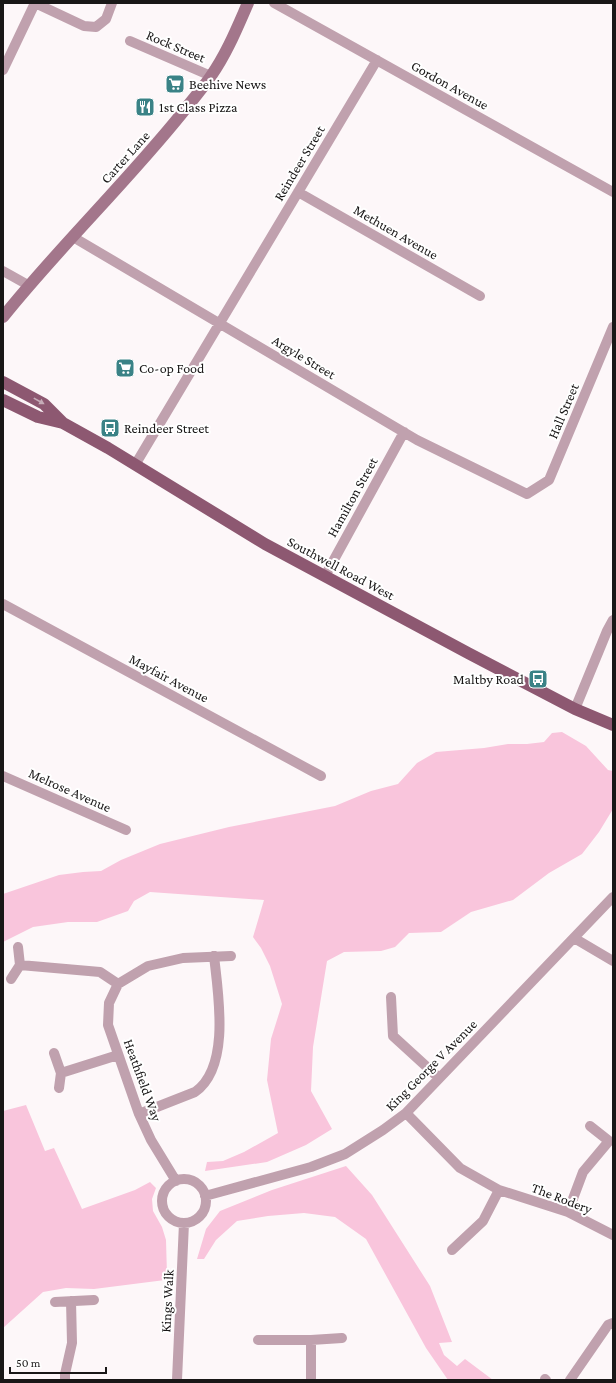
<svg xmlns="http://www.w3.org/2000/svg" width="616" height="1383" font-family="'Crimson Pro',serif">
<style>
.green{fill:#f9c5dc}
.lines{fill:none;stroke-linecap:round;stroke-linejoin:round}
.minor{stroke:#c0a1ae;stroke-width:10}
.secondary{stroke:#a3768b;stroke-width:12}
.primary{stroke:#8d5871;stroke-width:12}
.oneway{fill:#c6acb8}
.labels{text-anchor:middle;dominant-baseline:central;stroke-width:4;stroke-linejoin:round;paint-order:stroke}
.street-label{font-size:14px;fill:#191717;stroke:#fff}
.poi-label{font-size:14px;fill:#191717;stroke:#fff;text-anchor:start}
</style>
<rect width="100%" height="100%" fill="#fdf7f9"/>
<path class="green" d="M 562,732 L 586,746 L 608,770 L 613,771 L 613,809 L 599,832 L 582,854 L 549,873 L 513,900 L 471,912 L 441,932 L 409,933 L 395,947 L 381,951 L 344,952 L 327,961 L 313,1047 L 311,1091 L 332,1129 L 306,1145 L 267,1162 L 205,1171 L 207,1162 L 223,1161 L 244,1152 L 278,1133 L 267,1080 L 271,1039 L 282,1004 L 270,966 L 261,948 L 253,937 L 264,900 L 150,892 L 134,901 L 128,911 L 97,922 L 68,922 L 33,927 L 3,942 L 3,894 L 59,875 L 83,872 L 101,871 L 121,860 L 160,844 L 229,827 L 335,806 L 371,791 L 398,784 L 417,763 L 436,752 L 484,748 L 508,744 L 527,744 L 544,742 L 552,733 Z
M 26,1105 L 45,1151 L 54,1148 L 82,1209 L 135,1190 L 150,1182 L 156,1188 L 152,1199 L 153,1211 L 162,1227 L 166,1240 L 167,1275 L 165,1280 L 94,1289 L 66,1288 L 43,1292 L 3,1328 L 3,1111 Z
M 346,1166 L 372,1195 L 430,1286 L 452,1342 L 439,1343 L 444,1355 L 457,1366 L 465,1359 L 493,1380 L 448,1380 L 426,1348 L 366,1239 L 335,1217 L 304,1213 L 268,1216 L 237,1221 L 216,1240 L 204,1259 L 197,1259 L 206,1229 L 220,1211 L 272,1190 Z"/>
<g class="lines">
<path class="minor" d="M 35,3 L 84,26 L 96,27 L 106,19 L 112,3
M 274,3 L 613,192
M 130,41 L 211,76
M 3,70 L 35,3
M 298,192 L 480,296
M 73,237 L 417,440 L 527,494 L 549,480 L 613,327
M 3,271 L 28,285
M 135,465 L 377,60
M 325,576 L 404,432
M 3,604 L 321,776
M 575,709 L 607,631 L 613,620
M 3,776 L 126,830
M 574,938 L 613,961
M 20,965 L 100,972 L 118,984
M 11,979 L 20,965 L 18,947
M 118,984 L 109,1003 L 108,1025 L 139,1114 L 151,1140 L 176,1181
M 118,984 L 148,966 L 183,958 L 231,956
M 391,997 L 393,1036 L 439,1078
M 54,1053 L 61,1073 L 59,1088
M 61,1073 L 118,1055
M 406,1113 L 460,1168 L 499,1190 L 568,1212 L 613,1235
M 139,1114 L 195,1092 C 231,1067 218,993 214,956
M162 1201a22 22 0 1 1 44 0a22 22 0 1 1-44 0Z
M 205,1196 L 311,1167 L 345,1154 L 383,1130 L 406,1113 L 613,897
M 568,1212 L 583,1172 L 609,1141 L 590,1126
M 452,1250 L 483,1221 L 499,1190
M 55,1302 L 94,1300
M 258,1340 L 311,1340 L 342,1338
M 545,1379 L 546,1380
M 65,1380 L 65,1374 L 72,1343 L 71,1301
M 177,1380 L 184,1223
M 311,1380 L 311,1340
M 570,1380 L 608,1325 L 613,1323"/>
<path class="secondary" d="M 3,317 C 60,246 126,183 183,112 C 192,100 203,88 211,76 C 227,53 237,28 248,3"/>
<path class="primary" d="M 3,382 L 44,404 L 63,423 L 108,448 L 265,544 L 468,653 L 575,709 L 613,725
M 3,400 L 38,417 L 63,423"/>
</g>
<defs><path id="oneway-solid" d="M-6-.8H1V-3.2L6.5 0L1 3.2V.8H-6Z"/></defs>
<use class="oneway" href="#oneway-solid" transform="translate(39 401) rotate(29)"/>
<defs>
<symbol id="supermarket-square" viewBox="-11 -11 22 22"><rect x="-9" y="-9" width="18" height="18" rx="4" fill="#3a8286" stroke="#fff"/><path d="M-6-5.5h2.5l.6 2H6L4.5 2H-2.5L-4.4-4H-6ZM-1.5 3.2a1.3 1.3 0 1 0 .1 0ZM3 3.2a1.3 1.3 0 1 0 .1 0Z" fill="#fff"/></symbol>
<symbol id="restaurant-square" viewBox="-11 -11 22 22"><rect x="-9" y="-9" width="18" height="18" rx="4" fill="#3a8286" stroke="#fff"/><path d="M-5-6h1v4h1v-4h1v4h1v-4h1v5L-1.5 .5V6h-2V.5L-5-1ZM5-6V6H3V1.5H1.5Q1.5-4 5-6Z" fill="#fff"/></symbol>
<symbol id="bus-square" viewBox="-11 -11 22 22"><rect x="-9" y="-9" width="18" height="18" rx="4" fill="#3a8286" stroke="#fff"/><path d="M-5-6H5V4H4V6H2V4H-2V6H-4V4H-5ZM-3.5-4V0h7V-4ZM-3.5 1.2v1.5H-2V1.2ZM2 1.2v1.5H3.5V1.2Z" fill="#fff"/></symbol>
</defs>
<g fill-rule="evenodd">
<use href="#supermarket-square" x="164" y="73" width="22" height="22"/>
<use href="#restaurant-square" x="134" y="96" width="22" height="22"/>
<use href="#supermarket-square" x="114" y="357" width="22" height="22"/>
<use href="#bus-square" x="99" y="417" width="22" height="22"/>
<use href="#bus-square" x="527" y="668" width="22" height="22"/>
</g>
<g class="labels">
<g class="street-label">
<text transform="translate(176 46) rotate(23)">Rock Street</text>
<text transform="translate(450 85) rotate(29)">Gordon Avenue</text>
<text transform="translate(125 157) rotate(-48)">Carter Lane</text>
<text transform="translate(299 163) rotate(-59)">Reindeer Street</text>
<text transform="translate(396 232) rotate(30)">Methuen Avenue</text>
<text transform="translate(304 357) rotate(31)">Argyle Street</text>
<text transform="translate(563 411) rotate(-67)">Hall Street</text>
<text transform="translate(352 497) rotate(-61)">Hamilton Street</text>
<text transform="translate(341 568) rotate(28)">Southwell Road West</text>
<text transform="translate(169 678) rotate(28)">Mayfair Avenue</text>
<text transform="translate(70 790) rotate(24)">Melrose Avenue</text>
<text transform="translate(431 1065) rotate(-45)">King George V Avenue</text>
<text transform="translate(143 1080) rotate(70)">Heathfield Way</text>
<text transform="translate(562 1198) rotate(21)">The Rodery</text>
<text transform="translate(167 1301) rotate(-87)">Kings Walk</text>
</g>
<g class="poi-label">
<text x="189" y="84">Beehive News</text>
<text x="159" y="107">1st Class Pizza</text>
<text x="139" y="368">Co-op Food</text>
<text x="124" y="428">Reindeer Street</text>
<text x="524" y="679" text-anchor="end">Maltby Road</text>
</g>
</g>
<rect width="616" height="1383" fill="none" stroke="#191717" stroke-width="8"/>
<path d="M10 1367v6h96v-6" fill="none" stroke="#191717" stroke-width="2"/>
<text x="16" y="1367" font-size="12" fill="#191717" stroke="#ffffff" stroke-width="3" paint-order="stroke">50 m</text>
</svg>
